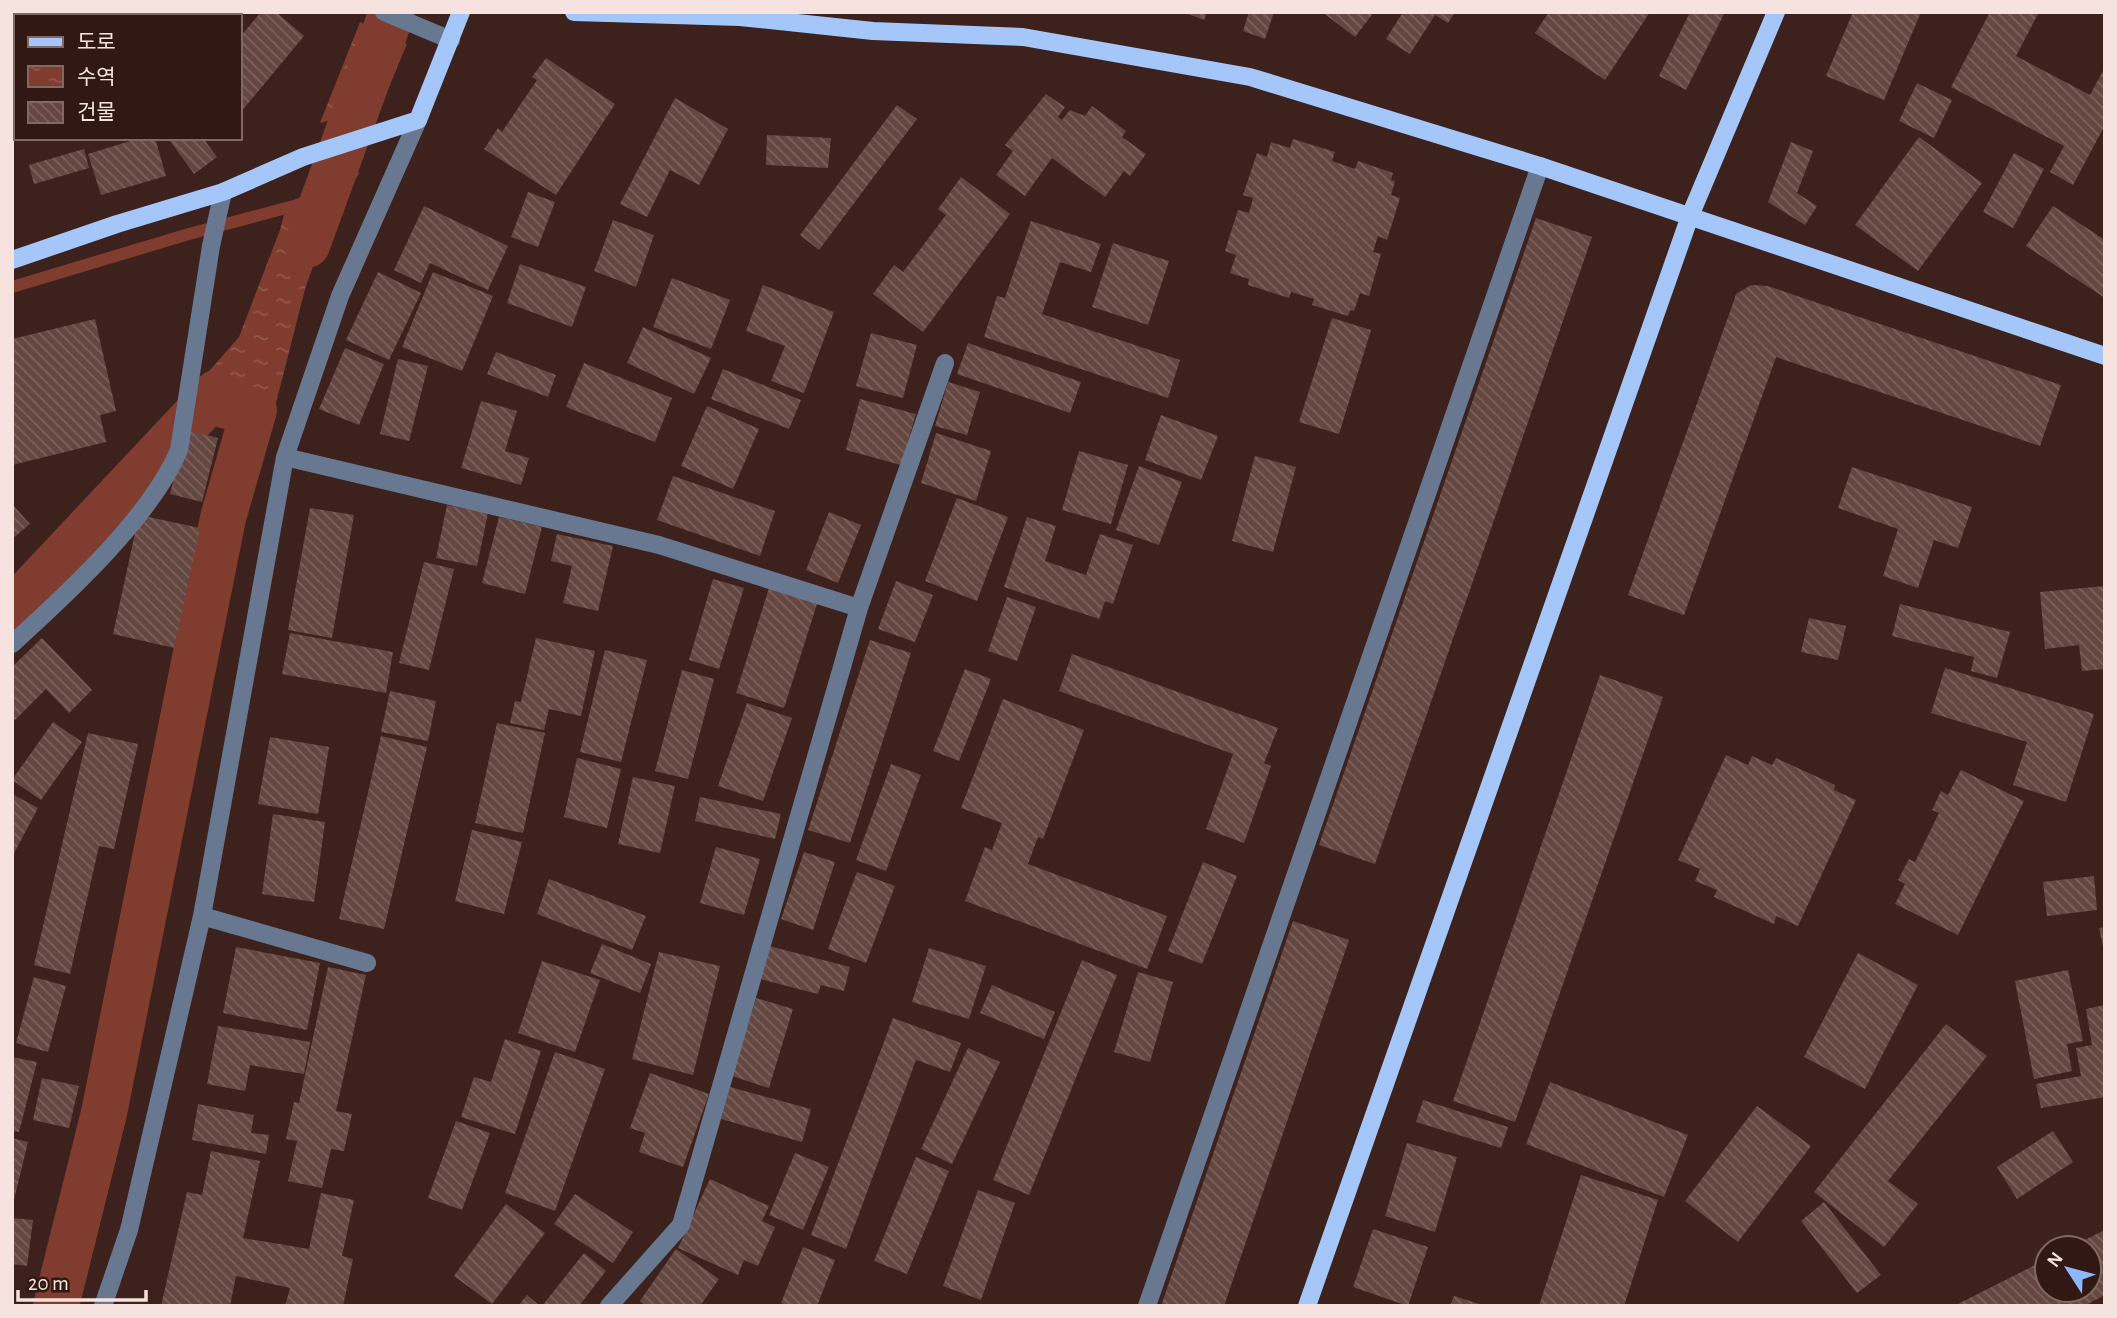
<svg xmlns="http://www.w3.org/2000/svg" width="2117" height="1318" font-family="'Alegreya Sans','Noto Sans KR',sans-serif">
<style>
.water{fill:url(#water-ripples)}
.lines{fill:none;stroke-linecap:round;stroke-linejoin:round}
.stream{stroke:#803c2f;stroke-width:12}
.canal{stroke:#803c2f;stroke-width:46}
.building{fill:url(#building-back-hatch)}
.minor{stroke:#677890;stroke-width:18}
.major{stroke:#a4c6f9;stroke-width:18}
</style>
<defs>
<pattern id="water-ripples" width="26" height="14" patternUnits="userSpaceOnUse" patternTransform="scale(1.75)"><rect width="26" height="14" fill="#803c2f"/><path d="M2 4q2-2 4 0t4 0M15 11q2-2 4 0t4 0" fill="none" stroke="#93584d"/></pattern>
<pattern id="building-back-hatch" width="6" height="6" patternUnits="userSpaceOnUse" patternTransform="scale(1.75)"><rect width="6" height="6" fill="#654741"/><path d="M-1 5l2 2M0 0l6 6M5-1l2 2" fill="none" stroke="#7c615c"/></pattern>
</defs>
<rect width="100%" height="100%" fill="#3c211c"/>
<path class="water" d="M 360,22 L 407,44 L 381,106 L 320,123 Z
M 360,172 L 329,221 L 305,289 L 258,474 L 223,465 L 228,430 L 191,420 L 196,386 L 239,337 L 280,230 L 287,203 Z"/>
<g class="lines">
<path class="stream" d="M 12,287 L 189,234 L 301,204"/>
<path class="canal" d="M 307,245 L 392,12
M 12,610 L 216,393
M 56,1306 L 104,1113 L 223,518 L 254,410"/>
</g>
<path class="building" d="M 261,12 L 276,12 L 304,36 L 240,113 L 240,37 Z
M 1183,12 L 1207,12 L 1204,20 Z
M 1249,12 L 1274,12 L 1265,39 L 1243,31 Z
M 1322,12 L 1374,12 L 1355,37 Z
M 1403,12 L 1455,12 L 1448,23 L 1435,15 L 1410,54 L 1386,39 Z
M 1549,12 L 1650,12 L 1605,80 L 1535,33 Z
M 1690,12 L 1725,12 L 1686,90 L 1659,76 Z
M 1853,12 L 1921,12 L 1884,100 L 1826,76 Z
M 1990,12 L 2039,12 L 2016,56 L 2090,95 L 2105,67 L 2105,125 L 2073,185 L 2050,172 L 2064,146 L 1951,87 Z
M 546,58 L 615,104 L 556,195 L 484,149 L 498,128 L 502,132 L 537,80 L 532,77 Z
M 1917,83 L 1952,100 L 1934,138 L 1899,121 Z
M 1046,94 L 1065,107 L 1058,117 L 1062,120 L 1070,110 L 1085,116 L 1092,106 L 1126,131 L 1122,137 L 1146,154 L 1130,176 L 1124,171 L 1105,197 L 1052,158 L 1025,196 L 996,175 L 1013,151 L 1005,145 Z
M 675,98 L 728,129 L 699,185 L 670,170 L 647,217 L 620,204 Z
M 897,105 L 917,119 L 819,250 L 800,235 Z
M 767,135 L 831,138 L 828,168 L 766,165 Z
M 1919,137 L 1982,183 L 1918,271 L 1855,225 Z
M 140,138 L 155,138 L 166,176 L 101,195 L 88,154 Z
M 168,138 L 203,138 L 217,157 L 194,174 Z
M 1293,139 L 1335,152 L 1332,161 L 1355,169 L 1358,161 L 1393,173 L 1391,180 L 1395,181 L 1391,195 L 1400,198 L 1387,240 L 1378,236 L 1373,252 L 1381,254 L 1369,296 L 1360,293 L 1354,311 L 1350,310 L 1348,316 L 1312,305 L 1314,299 L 1291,292 L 1289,298 L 1248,285 L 1249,279 L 1230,273 L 1236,255 L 1225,251 L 1238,210 L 1249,213 L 1253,198 L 1243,195 L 1257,153 L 1267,157 L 1271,142 L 1290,148 Z
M 1791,142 L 1813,151 L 1797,193 L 1817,206 L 1805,225 L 1768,202 Z
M 84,149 L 89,168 L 34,184 L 29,165 Z
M 2014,153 L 2044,169 L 2013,228 L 1983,212 Z
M 961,177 L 1010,214 L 923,332 L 873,294 L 894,265 L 903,272 L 946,215 L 938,209 Z
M 528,192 L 555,202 L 538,247 L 511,237 Z
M 424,206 L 508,246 L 488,290 L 430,263 L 421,283 L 394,270 Z
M 2053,206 L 2105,240 L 2105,298 L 2026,246 Z
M 1536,218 L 1592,237 L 1375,864 L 1319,845 Z
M 613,220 L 654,235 L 636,287 L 594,271 Z
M 1031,221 L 1101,244 L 1091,272 L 1060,262 L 1042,314 L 1180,360 L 1168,398 L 984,337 L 997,296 L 1005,298 Z
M 1113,243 L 1169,261 L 1148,325 L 1092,307 Z
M 520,264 L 586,287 L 572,327 L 507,303 Z
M 378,272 L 421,293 L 389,360 L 346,340 Z
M 433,272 L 493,296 L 462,371 L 402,347 Z
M 672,278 L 730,300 L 711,349 L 653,327 Z
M 763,285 L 834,312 L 804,393 L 771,381 L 785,346 L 746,331 Z
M 1751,285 L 1768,286 L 2061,385 L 2040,446 L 1776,357 L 1684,615 L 1628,595 L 1731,309 L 1736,294 Z
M 1332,318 L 1371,330 L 1339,434 L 1299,422 Z
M 95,319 L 116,411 L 100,415 L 106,442 L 12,465 L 12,339 Z
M 643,327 L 711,358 L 694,394 L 627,363 Z
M 871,333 L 917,345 L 903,398 L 856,386 Z
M 968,343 L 1081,382 L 1070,413 L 957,374 Z
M 345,348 L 384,364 L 359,425 L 319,409 Z
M 496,352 L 556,375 L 548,397 L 487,374 Z
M 398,359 L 428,366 L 409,441 L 380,434 Z
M 584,363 L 672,398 L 655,442 L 566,407 Z
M 723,369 L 801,400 L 789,429 L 711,399 Z
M 948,382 L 980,392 L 967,435 L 935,426 Z
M 860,399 L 916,414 L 901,465 L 846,450 Z
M 481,401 L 517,411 L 505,451 L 529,458 L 521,485 L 461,468 Z
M 707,406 L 759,429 L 733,489 L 681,466 Z
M 1161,415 L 1218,436 L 1201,480 L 1145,460 Z
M 186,430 L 218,438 L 202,502 L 170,494 Z
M 936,433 L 991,451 L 976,501 L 921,483 Z
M 1079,451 L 1128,465 L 1111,524 L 1062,510 Z
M 1255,456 L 1296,467 L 1273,552 L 1232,541 Z
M 1139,466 L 1182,482 L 1159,545 L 1116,530 Z
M 1852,467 L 1972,507 L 1958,548 L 1934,540 L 1918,588 L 1883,576 L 1898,529 L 1838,508 Z
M 673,476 L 775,511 L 760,556 L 657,520 Z
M 957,498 L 1008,517 L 977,601 L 925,581 Z
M 12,504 L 30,524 L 12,539 Z
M 447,505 L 488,513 L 477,566 L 436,558 Z
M 310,508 L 354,515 L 332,638 L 288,630 Z
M 829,512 L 861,525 L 838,583 L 806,570 Z
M 139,515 L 200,528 L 174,648 L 113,634 Z
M 499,517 L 542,527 L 525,594 L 482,583 Z
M 1027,517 L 1056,526 L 1045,561 L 1086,575 L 1100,534 L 1133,545 L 1113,604 L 1105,601 L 1099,619 L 1004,587 Z
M 557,534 L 613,546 L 598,611 L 563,603 L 572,566 L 551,561 Z
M 424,562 L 454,569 L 429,670 L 399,663 Z
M 713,579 L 744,588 L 719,669 L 689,660 Z
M 896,581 L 933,595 L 915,642 L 878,629 Z
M 2105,586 L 2105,669 L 2082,671 L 2079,645 L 2045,649 L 2040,592 Z
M 769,588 L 817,604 L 784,708 L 736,693 Z
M 1007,597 L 1036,607 L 1017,661 L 988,651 Z
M 1900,604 L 2010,632 L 1997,678 L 1971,671 L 1974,657 L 1892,636 Z
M 1809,618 L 1846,626 L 1838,660 L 1801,652 Z
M 290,633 L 393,652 L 386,693 L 282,674 Z
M 42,638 L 92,690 L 69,713 L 46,689 L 15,720 L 12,717 L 12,667 Z
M 536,638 L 595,651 L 581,716 L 549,709 L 544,730 L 510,723 L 515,701 L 521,702 Z
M 870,640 L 911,653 L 850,843 L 808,830 Z
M 605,650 L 647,660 L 621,762 L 580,752 Z
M 1072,654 L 1278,728 L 1264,763 L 1271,766 L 1244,843 L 1206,829 L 1233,754 L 1059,691 Z
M 1945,668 L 2094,714 L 2066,802 L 2013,785 L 2027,742 L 1931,713 Z
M 965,669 L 991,679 L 959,761 L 933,751 Z
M 682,670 L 714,679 L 688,779 L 655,771 Z
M 1600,675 L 1663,697 L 1515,1122 L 1453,1101 Z
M 390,691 L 436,701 L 428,741 L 381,732 Z
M 1003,699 L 1084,730 L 1043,839 L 1038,837 L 1028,864 L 1167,916 L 1147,969 L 965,901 L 985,847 L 992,850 L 1002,823 L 961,808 Z
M 747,703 L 792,718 L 763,801 L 718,786 Z
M 53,722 L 82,742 L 41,800 L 12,780 Z
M 497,723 L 545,733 L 523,833 L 475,823 Z
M 88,733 L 138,744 L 114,849 L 99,846 L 70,974 L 34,965 Z
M 381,736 L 427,747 L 384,929 L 339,919 Z
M 270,737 L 329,747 L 318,814 L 258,804 Z
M 1726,755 L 1748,765 L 1752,756 L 1772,765 L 1776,758 L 1835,785 L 1834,790 L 1856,800 L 1798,926 L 1776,916 L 1774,924 L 1714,897 L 1717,890 L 1695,881 L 1700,869 L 1678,860 Z
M 577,758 L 621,769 L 607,828 L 564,817 Z
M 891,764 L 921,775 L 886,871 L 856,860 Z
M 1961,770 L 2024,801 L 1958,935 L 1895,904 L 1905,884 L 1898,880 L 1909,859 L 1915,862 L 1939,813 L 1932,810 L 1941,791 L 1948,795 Z
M 633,777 L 675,786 L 660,853 L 618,844 Z
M 12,794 L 38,808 L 12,857 Z
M 700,797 L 781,814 L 775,839 L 695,821 Z
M 273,814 L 325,822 L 314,902 L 262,894 Z
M 472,830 L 522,842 L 504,914 L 455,901 Z
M 716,847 L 760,859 L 744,915 L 700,903 Z
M 804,852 L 835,862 L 813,930 L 781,919 Z
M 1203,862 L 1237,876 L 1202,964 L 1168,951 Z
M 857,872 L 895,886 L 866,963 L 828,949 Z
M 2094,876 L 2097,910 L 2047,916 L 2043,882 Z
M 549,879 L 646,916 L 632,950 L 537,914 Z
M 1293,921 L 1349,940 L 1224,1306 L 1161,1306 Z
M 2105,927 L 2105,951 L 2104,951 L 2099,928 Z
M 602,944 L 651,964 L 640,993 L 590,973 Z
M 769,946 L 850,967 L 844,991 L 821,985 L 818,994 L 760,979 Z
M 236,947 L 320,963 L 307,1030 L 223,1013 Z
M 929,948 L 986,966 L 969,1019 L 912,1002 Z
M 659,952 L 720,966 L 693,1075 L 632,1059 Z
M 1858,953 L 1918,985 L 1865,1089 L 1804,1057 Z
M 1082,960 L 1117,975 L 1029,1195 L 993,1180 Z
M 542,961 L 600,980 L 575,1052 L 518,1033 Z
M 328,967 L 366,975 L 336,1111 L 352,1114 L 344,1151 L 331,1149 L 322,1188 L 288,1181 L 297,1141 L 286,1139 L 294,1102 L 299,1103 Z
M 2068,970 L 2083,1041 L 2067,1044 L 2072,1071 L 2034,1079 L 2015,981 Z
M 1138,972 L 1173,982 L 1150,1062 L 1114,1052 Z
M 34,977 L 66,986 L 48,1052 L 16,1043 Z
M 992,985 L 1055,1012 L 1044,1039 L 980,1013 Z
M 756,998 L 793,1009 L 769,1088 L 732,1076 Z
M 2105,1005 L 2105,1097 L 2041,1108 L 2036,1084 L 2081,1076 L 2076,1048 L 2092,1045 L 2086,1009 Z
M 893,1018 L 961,1043 L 950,1072 L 916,1060 L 846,1249 L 811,1235 Z
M 1946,1024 L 1987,1056 L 1888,1181 L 1918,1204 L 1884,1247 L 1814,1192 Z
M 218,1026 L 310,1042 L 304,1074 L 250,1065 L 245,1091 L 207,1084 Z
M 505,1039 L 541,1051 L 515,1134 L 461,1117 L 474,1077 L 491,1082 Z
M 968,1048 L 1000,1062 L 952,1164 L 921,1149 Z
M 555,1052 L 605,1069 L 555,1211 L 505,1193 Z
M 12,1057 L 37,1062 L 19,1132 L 12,1131 Z
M 650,1073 L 709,1094 L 683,1167 L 639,1152 L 645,1133 L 630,1128 Z
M 42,1078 L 79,1086 L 69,1128 L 33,1120 Z
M 1550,1082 L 1688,1135 L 1664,1197 L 1526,1144 Z
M 730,1087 L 811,1109 L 802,1142 L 721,1119 Z
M 1423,1100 L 1508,1127 L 1501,1148 L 1416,1122 Z
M 198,1104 L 254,1115 L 251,1133 L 269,1135 L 266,1154 L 192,1140 Z
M 1757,1106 L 1811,1146 L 1738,1242 L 1685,1201 Z
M 456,1121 L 490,1133 L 462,1210 L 428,1198 Z
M 2053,1131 L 2073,1162 L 2017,1199 L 1997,1167 Z
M 12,1138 L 28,1142 L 13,1204 L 12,1204 Z
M 1407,1143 L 1457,1157 L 1435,1232 L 1385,1216 Z
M 211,1151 L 260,1161 L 243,1238 L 309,1249 L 321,1193 L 354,1200 L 342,1256 L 353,1259 L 343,1306 L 285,1306 L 290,1288 L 236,1276 L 230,1306 L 161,1306 L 187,1192 L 202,1195 Z
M 795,1153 L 829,1167 L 803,1230 L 769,1215 Z
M 916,1157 L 949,1171 L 907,1274 L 874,1261 Z
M 1581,1175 L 1658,1200 L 1624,1306 L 1539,1306 Z
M 710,1179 L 769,1206 L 762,1221 L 775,1227 L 758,1266 L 744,1260 L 738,1275 L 678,1248 Z
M 978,1190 L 1015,1203 L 981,1300 L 943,1286 Z
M 575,1194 L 633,1232 L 613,1263 L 554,1224 Z
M 1824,1202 L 1881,1275 L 1857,1293 L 1801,1221 Z
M 506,1204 L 545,1233 L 492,1304 L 454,1276 Z
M 12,1218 L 33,1220 L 27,1266 L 12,1264 Z
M 1373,1229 L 1428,1247 L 1408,1306 L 1353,1287 Z
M 2105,1230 L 2105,1295 L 2084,1306 L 1954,1306 L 2047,1259 L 2047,1290 L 2089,1290 L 2089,1248 L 2068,1248 Z
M 803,1247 L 835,1260 L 817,1306 L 788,1306 L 781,1303 Z
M 676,1249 L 719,1279 L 700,1306 L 646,1306 L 640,1301 Z
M 584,1253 L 606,1271 L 579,1306 L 542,1306 Z
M 527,1295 L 540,1306 L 518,1306 Z
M 1454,1296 L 1483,1305 L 1483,1306 L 1450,1306 Z"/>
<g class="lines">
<path class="minor" d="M 384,12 L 451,40
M 285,457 L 659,545 L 859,608
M 12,644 C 67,594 151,517 179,450 L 211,246 L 223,192
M 202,916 L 367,963
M 103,1306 L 129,1230 L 202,916 L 285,457 L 340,296 L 418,120
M 609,1306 L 681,1225 L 859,608 L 945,363
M 1147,1306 L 1540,166"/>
<path class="major" d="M 574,12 L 740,17 L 873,31 L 1023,37 L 1250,77 L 1540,166 L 2105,356
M 12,260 L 117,224 L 223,192 L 303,157 L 418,120 L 461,12
M 1307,1306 L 1690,216 L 1776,12"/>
</g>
<rect width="2117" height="1318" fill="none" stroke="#f6e3df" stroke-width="28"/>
<rect x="14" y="14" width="228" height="126" fill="#321812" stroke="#806964" stroke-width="2"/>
<rect x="28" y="37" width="35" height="10" fill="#a4c6f9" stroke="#806964" stroke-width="2"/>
<text x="77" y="49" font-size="21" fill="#f6e3df">도로</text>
<rect x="28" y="66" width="35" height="21" fill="url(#water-ripples)" stroke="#806964" stroke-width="2"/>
<text x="77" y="84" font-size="21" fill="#f6e3df">수역</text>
<rect x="28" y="102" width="35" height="21" fill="url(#building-back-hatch)" stroke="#806964" stroke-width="2"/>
<text x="77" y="119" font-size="21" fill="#f6e3df">건물</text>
<g transform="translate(2068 1269) rotate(306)"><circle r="33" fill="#321812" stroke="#806964" stroke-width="2"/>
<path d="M0-5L12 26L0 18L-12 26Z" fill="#8db9fc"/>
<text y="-10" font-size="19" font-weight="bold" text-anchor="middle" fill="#f6e3df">N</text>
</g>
<path d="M18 1290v10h128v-10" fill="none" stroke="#f6e3df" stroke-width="3.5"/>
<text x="28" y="1290" font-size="21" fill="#f6e3df" stroke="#321812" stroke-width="5" paint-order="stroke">20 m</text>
</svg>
